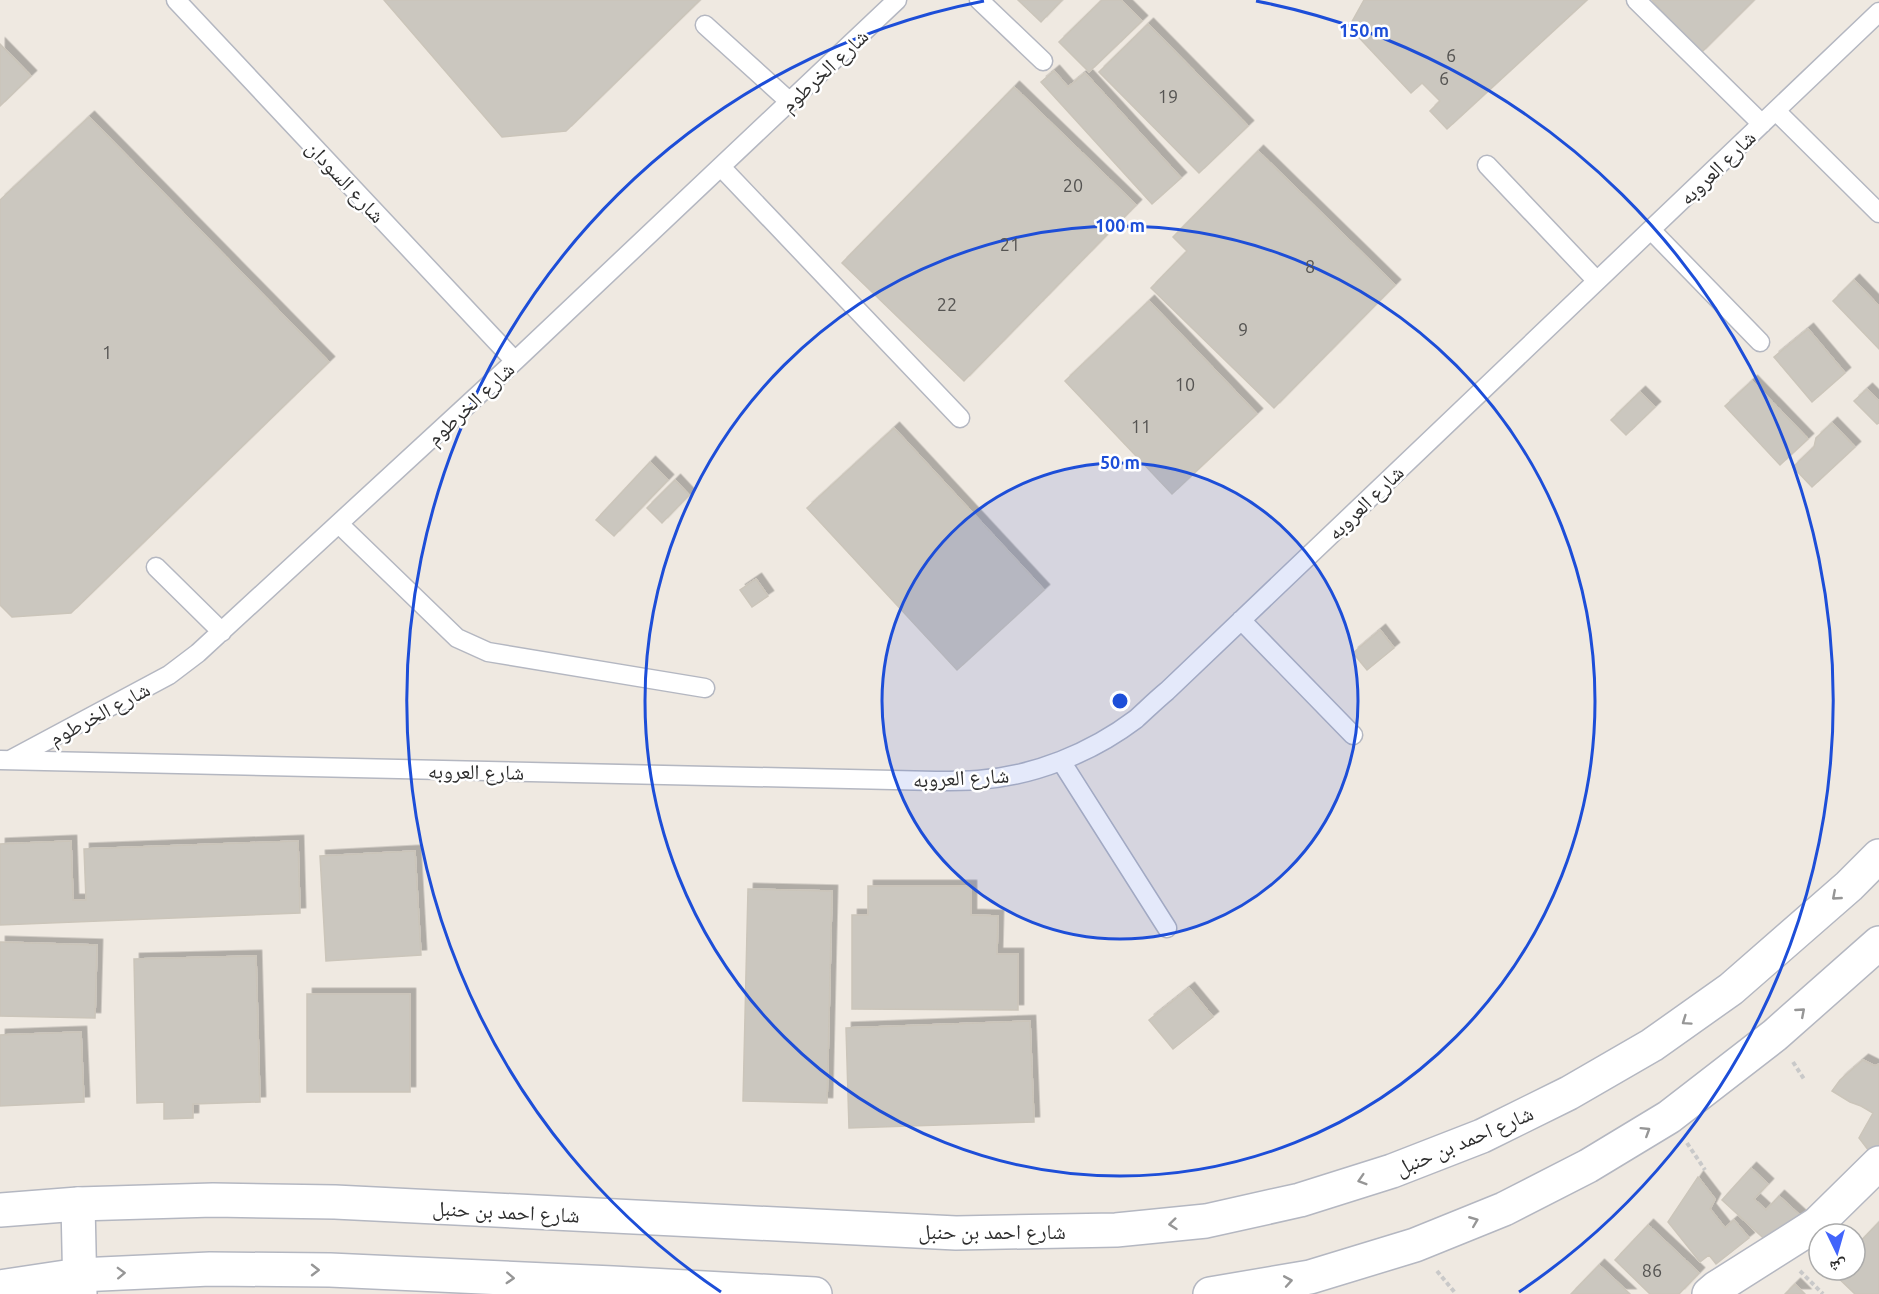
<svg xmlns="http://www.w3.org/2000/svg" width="1879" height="1294" font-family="Ubuntu,'Noto Naskh Arabic',sans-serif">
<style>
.building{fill:#cbc7bf;stroke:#cbc5ba;stroke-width:1.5;filter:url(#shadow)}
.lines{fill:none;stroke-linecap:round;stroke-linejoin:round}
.lane-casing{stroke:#b4b7c1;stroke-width:21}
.street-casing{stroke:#b4b7c1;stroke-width:36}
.secondary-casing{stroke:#b4b7c1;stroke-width:36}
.path{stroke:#c9c9c9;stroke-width:4;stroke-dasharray:4.5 3;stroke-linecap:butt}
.lane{stroke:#fff;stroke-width:18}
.street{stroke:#fff;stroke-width:33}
.secondary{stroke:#fff;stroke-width:33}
.oneway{stroke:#969696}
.ring{fill:none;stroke:#1d4ed8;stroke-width:3}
.labels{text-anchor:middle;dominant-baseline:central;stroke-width:5;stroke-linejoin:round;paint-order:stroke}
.number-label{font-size:18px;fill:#555452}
.street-label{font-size:21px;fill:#2e2e2e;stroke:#fff}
.centre{fill:#1d4ed8;stroke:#fff;stroke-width:3}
.ring-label{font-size:18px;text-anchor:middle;font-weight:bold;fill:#1d4ed8;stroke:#fff;stroke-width:5;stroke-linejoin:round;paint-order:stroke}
</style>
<defs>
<filter id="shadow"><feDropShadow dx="5.5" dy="-5.5" stdDeviation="0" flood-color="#0004"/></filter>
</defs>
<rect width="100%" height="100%" fill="#efe9e1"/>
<path class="building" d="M 384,0 L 700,0 L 566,131 L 502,137 Z
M 1018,0 L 1062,0 L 1041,22 Z
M 1102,0 L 1121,0 L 1142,21 L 1089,72 L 1059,42 Z
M 1364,0 L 1587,0 L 1447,129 L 1430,111 L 1440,101 L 1422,83 L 1411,93 L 1349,27 Z
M 1652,0 L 1754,0 L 1700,54 Z
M 1148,24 L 1248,126 L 1199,173 L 1099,72 Z
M 0,44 L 31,76 L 0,106 Z
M 1054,71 L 1068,87 L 1085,73 L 1181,178 L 1152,204 L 1041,82 Z
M 1014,87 L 1136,205 L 964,381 L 842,263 Z
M 89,117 L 329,362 L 71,613 L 12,617 L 0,605 L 0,200 Z
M 1258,151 L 1395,285 L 1274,408 L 1151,288 L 1187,251 L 1173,237 Z
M 1854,280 L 1879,306 L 1879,349 L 1833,301 Z
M 1149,301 L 1257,414 L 1172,494 L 1065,381 Z
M 1808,329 L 1845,373 L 1812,402 L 1774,357 Z
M 1752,381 L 1808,439 L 1780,465 L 1725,406 Z
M 1867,389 L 1879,401 L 1879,423 L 1877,424 L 1854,401 Z
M 1640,392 L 1655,407 L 1626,435 L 1611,420 Z
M 1832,423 L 1855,447 L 1812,487 L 1793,467 L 1814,447 L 1816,438 Z
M 894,428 L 1044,590 L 957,670 L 807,508 Z
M 650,462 L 668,480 L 614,536 L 596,520 Z
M 675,480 L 689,495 L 662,523 L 647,508 Z
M 756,579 L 768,596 L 752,607 L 740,590 Z
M 1380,630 L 1394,648 L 1367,670 L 1353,653 Z
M 71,841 L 73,900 L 86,900 L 84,849 L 298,841 L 300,913 L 0,925 L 0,844 Z
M 415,851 L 421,955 L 326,961 L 320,856 Z
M 868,886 L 971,886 L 971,915 L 998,916 L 997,954 L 1018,954 L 1018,1010 L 852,1009 L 852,915 L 868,915 Z
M 748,889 L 832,891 L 827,1103 L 743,1101 Z
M 0,942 L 97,945 L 95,1018 L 0,1016 Z
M 256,956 L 260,1102 L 193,1104 L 193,1118 L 164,1119 L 164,1102 L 137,1103 L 134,959 Z
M 1189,988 L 1213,1017 L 1173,1049 L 1149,1020 Z
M 307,994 L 410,994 L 410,1092 L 307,1092 Z
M 1030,1021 L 1034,1122 L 849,1128 L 846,1028 Z
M 81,1032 L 84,1102 L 0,1106 L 0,1035 Z
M 1863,1060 L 1875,1066 L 1879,1064 L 1879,1150 L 1872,1155 L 1859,1138 L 1873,1113 L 1861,1106 L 1850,1102 L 1832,1091 L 1840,1080 Z
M 1751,1168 L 1768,1184 L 1754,1199 L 1766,1210 L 1779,1196 L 1807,1222 L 1771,1245 L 1722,1200 Z
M 1698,1177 L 1715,1199 L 1710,1209 L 1725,1228 L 1734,1220 L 1749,1238 L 1716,1264 L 1709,1255 L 1700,1262 L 1668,1222 Z
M 1879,1222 L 1879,1294 L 1855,1294 L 1832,1272 L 1834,1270 L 1855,1270 L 1855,1247 Z
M 1648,1225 L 1699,1273 L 1679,1294 L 1650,1294 L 1615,1260 Z
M 1599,1265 L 1630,1294 L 1571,1294 Z
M 1795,1284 L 1805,1294 L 1785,1294 Z"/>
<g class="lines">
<defs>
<path id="lane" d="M 176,0 L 515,361
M 979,0 L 1043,61
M 1636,0 L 1762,124
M 705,25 L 790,102
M 1776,111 L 1879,213
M 1487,165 L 1597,281
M 721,167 L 960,418
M 1651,230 L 1760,342
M 339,524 L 457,638 L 488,652 L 705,688
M 156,567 L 222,632
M 1241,620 L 1353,735
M 12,759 L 169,675 L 198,653 L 515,361 L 897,0
M 0,760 L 936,781 C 950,781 964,781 978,780 C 1034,776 1091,753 1136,719 C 1146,710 1156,700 1167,691 L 1879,12
M 1061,761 L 1167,928"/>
<path id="street" d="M 78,1204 L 80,1294
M 1709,1294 L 1716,1288 L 1817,1224 L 1879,1163"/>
<path id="secondary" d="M 0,1210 L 78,1204 L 213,1200 L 335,1202 L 956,1233 L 1116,1230 L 1206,1221 L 1300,1200 L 1392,1171 L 1482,1136 L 1569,1093 L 1652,1045 L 1731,989 L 1849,886 L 1879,856
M 0,1287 L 79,1275 L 210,1269 L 330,1270 L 613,1283 L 815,1294
M 1210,1294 L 1310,1277 L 1415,1245 L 1504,1209 L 1588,1166 L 1669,1117 L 1775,1035 L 1879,943"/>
</defs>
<use href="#lane" class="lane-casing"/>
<use href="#street" class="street-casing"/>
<use href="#secondary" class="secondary-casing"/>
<path class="path" d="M 1793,1062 L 1804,1079
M 1687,1143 L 1705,1170
M 1437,1271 L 1456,1294
M 1800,1271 L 1823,1294"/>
<use href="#lane" class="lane"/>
<use href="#street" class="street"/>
<use href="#secondary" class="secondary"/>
</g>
<defs><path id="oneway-chevron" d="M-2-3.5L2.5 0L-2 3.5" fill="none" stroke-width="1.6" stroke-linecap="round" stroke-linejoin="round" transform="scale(1.5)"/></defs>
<g class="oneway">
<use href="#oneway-chevron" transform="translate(1836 896) rotate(139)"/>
<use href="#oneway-chevron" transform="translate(1801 1012) rotate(-41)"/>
<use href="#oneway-chevron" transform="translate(1686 1021) rotate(145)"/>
<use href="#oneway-chevron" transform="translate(1646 1131) rotate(-32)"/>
<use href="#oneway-chevron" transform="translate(1362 1180) rotate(163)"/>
<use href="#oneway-chevron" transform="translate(1474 1221) rotate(-22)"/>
<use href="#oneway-chevron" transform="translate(1173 1224) rotate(174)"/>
<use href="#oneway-chevron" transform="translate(315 1270)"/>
<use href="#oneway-chevron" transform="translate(121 1273) rotate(-2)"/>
<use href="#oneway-chevron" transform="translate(510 1278) rotate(3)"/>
<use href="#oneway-chevron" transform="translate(1288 1281) rotate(-10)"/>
</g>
<circle cx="1120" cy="701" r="238" fill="#1d4ed8" fill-opacity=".12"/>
<g class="ring">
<circle cx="1120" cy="701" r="238"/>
<circle cx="1120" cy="701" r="475"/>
<path d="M721 1292A713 713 0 0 1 984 1M1256 1A713 713 0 0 1 1519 1292"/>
</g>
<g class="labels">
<g class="number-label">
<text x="1451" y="55">6</text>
<text x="1444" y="78">6</text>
<text x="1168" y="96">19</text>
<text x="1073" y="185">20</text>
<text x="1010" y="244">21</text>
<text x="1310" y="266">8</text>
<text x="947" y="304">22</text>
<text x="1243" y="329">9</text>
<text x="107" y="352">1</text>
<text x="1185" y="384">10</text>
<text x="1141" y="426">11</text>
<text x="1652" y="1270">86</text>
</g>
<g class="street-label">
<text transform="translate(824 70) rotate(-43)">شارع الخرطوم</text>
<text transform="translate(1717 167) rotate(-44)">شارع العروبه</text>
<text transform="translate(346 181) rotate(47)">شارع السودان</text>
<text transform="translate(470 403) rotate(-43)">شارع الخرطوم</text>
<text transform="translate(1365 502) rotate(-44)">شارع العروبه</text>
<text transform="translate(99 713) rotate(-28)">شارع الخرطوم</text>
<text transform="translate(476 771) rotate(1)">شارع العروبه</text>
<text transform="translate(961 777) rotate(-3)">شارع العروبه</text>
<text transform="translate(1464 1140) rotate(-23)">شارع احمد بن حنبل</text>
<text transform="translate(506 1211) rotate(3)">شارع احمد بن حنبل</text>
<text x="992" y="1231">شارع احمد بن حنبل</text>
</g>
</g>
<circle cx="1120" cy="701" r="9" class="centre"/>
<g class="ring-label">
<text x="1364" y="37">150 m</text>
<text x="1120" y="232">100 m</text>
<text x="1120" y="469">50 m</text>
</g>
<g transform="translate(1837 1252) rotate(175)"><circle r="28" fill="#ffffff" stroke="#ababab" stroke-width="1.5"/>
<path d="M0-4.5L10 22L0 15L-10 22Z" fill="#4264fb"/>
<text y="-9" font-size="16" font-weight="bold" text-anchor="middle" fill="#2e2e2e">ش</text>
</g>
</svg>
